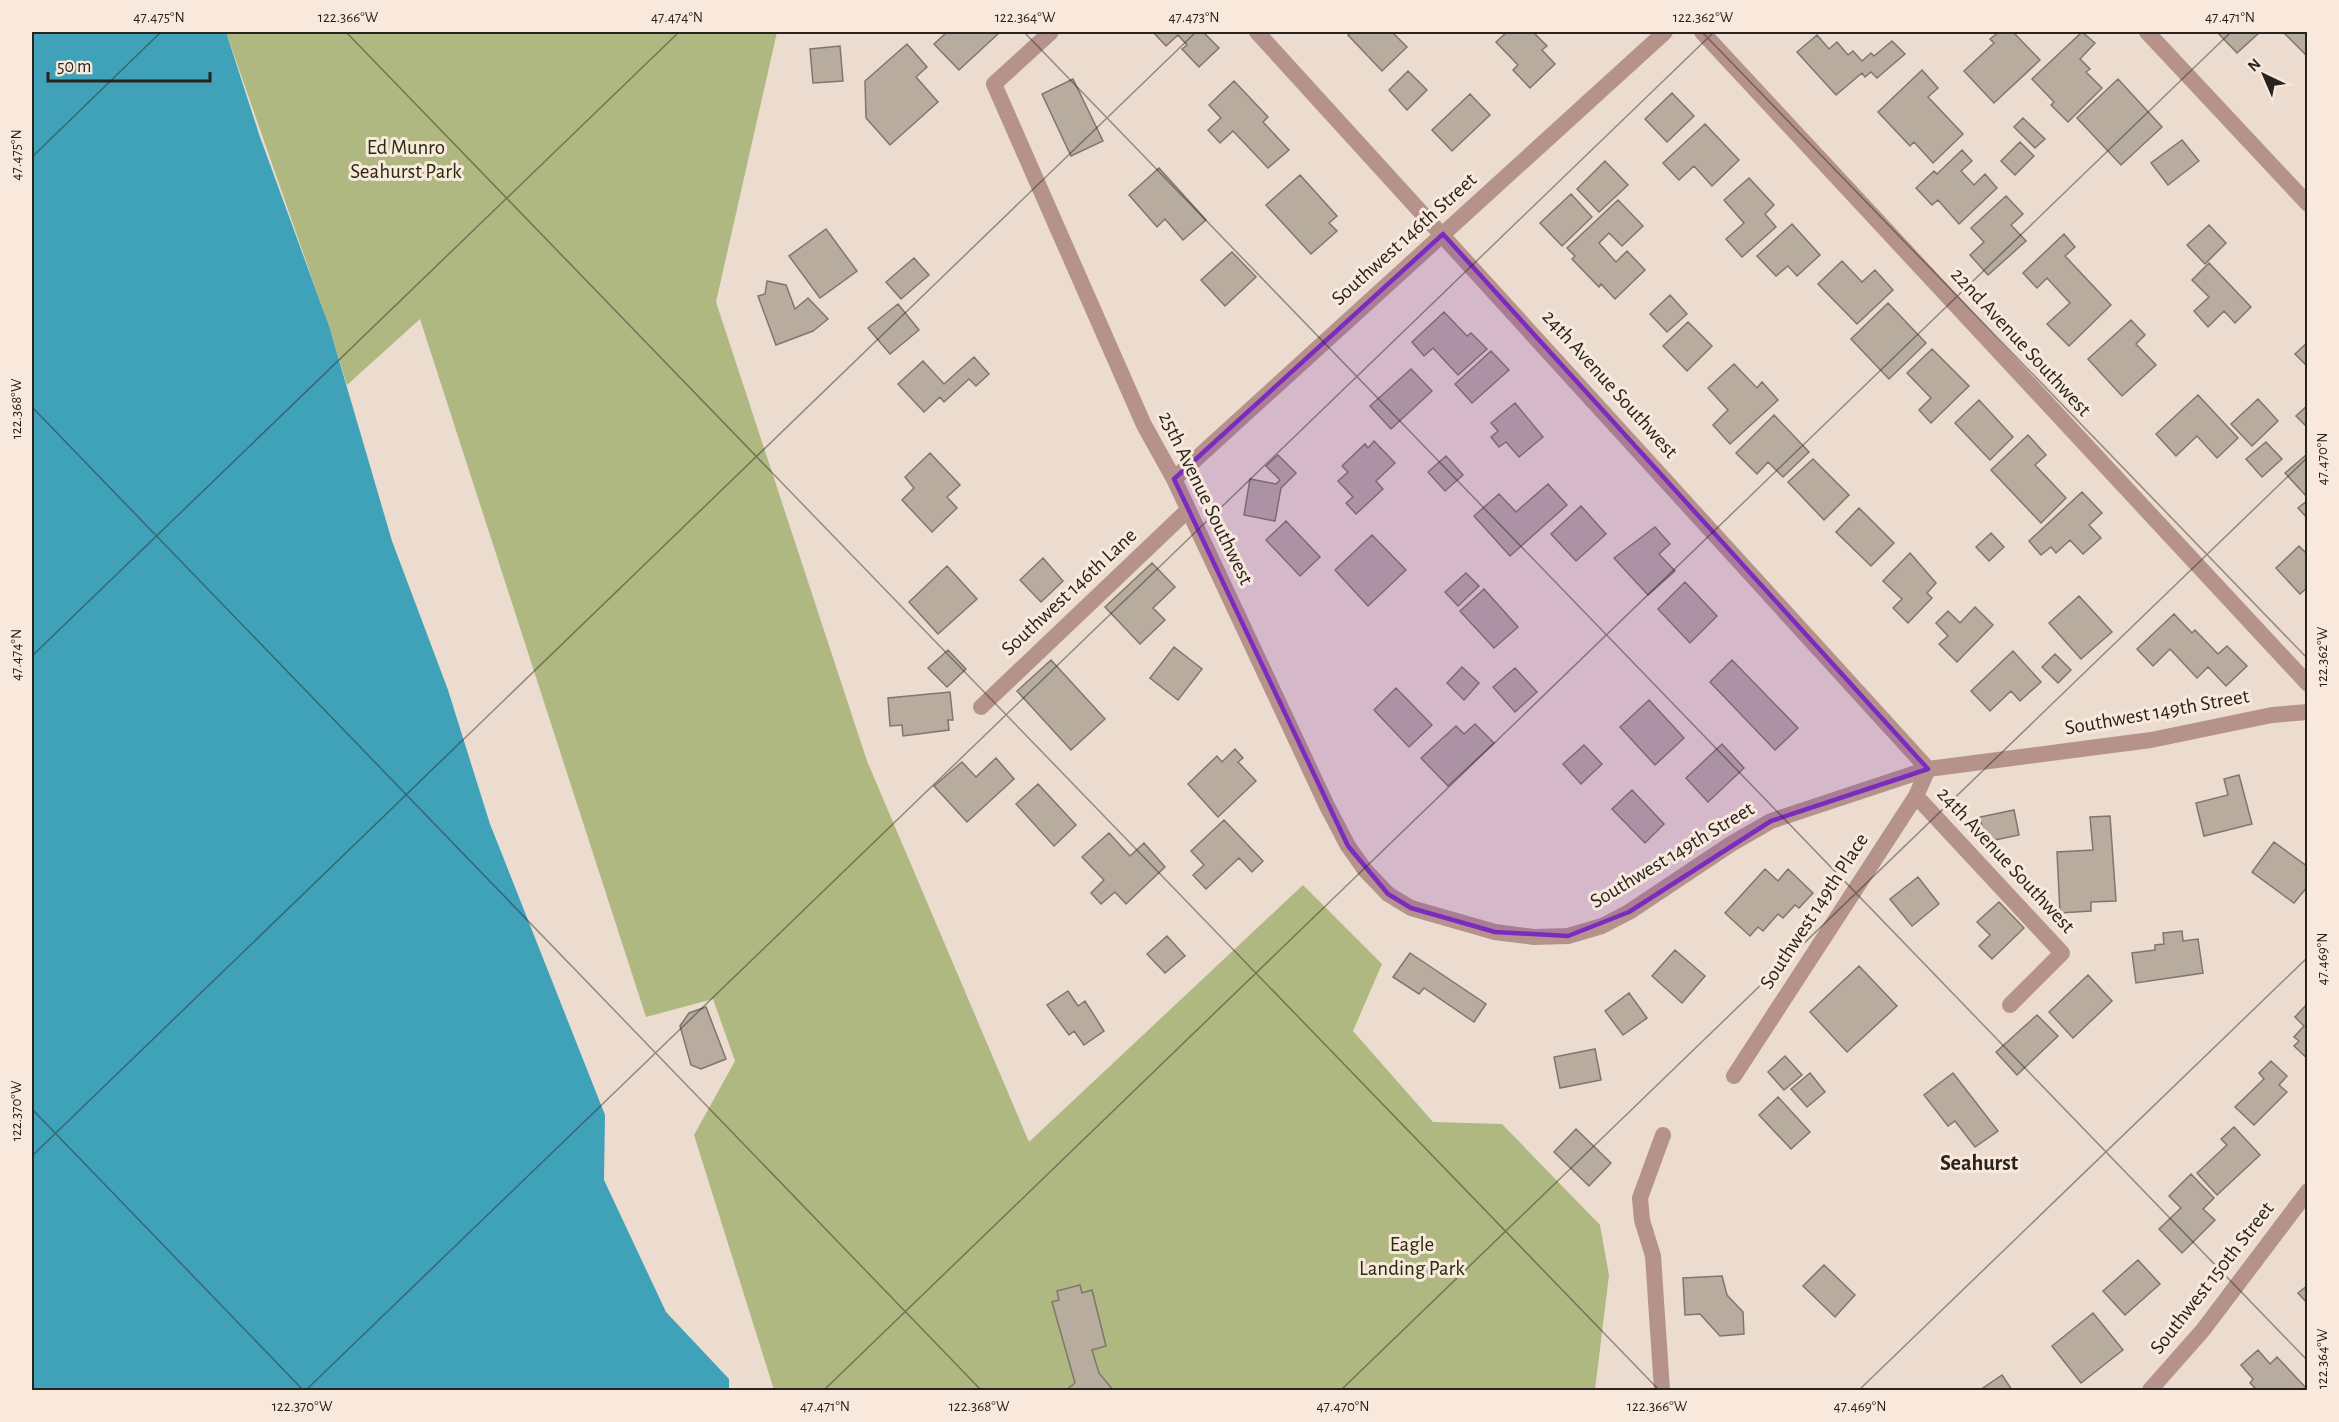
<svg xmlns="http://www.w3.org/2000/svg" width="2339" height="1422" font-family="'Alegreya Sans',sans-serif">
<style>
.green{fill:#afb880}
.water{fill:#3fa2b9}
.building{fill:#b7ac9e;stroke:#817669;stroke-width:1.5}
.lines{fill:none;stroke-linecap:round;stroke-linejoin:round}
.minor{stroke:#b5938b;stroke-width:16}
.tertiary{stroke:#b5938b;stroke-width:16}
.marked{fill:#7b2cbf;fill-opacity:0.2;stroke:#7b2cbf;stroke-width:4.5;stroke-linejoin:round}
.ticks{fill:none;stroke:#29231f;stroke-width:1.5;stroke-opacity:0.45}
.labels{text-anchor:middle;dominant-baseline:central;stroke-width:6;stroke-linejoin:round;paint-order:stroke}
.park-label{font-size:21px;fill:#282c0c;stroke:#f8e9dc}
.street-label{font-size:21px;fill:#29231f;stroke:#f8e9dc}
.neighbourhood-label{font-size:22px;font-weight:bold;fill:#29231f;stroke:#f8e9dc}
.neatline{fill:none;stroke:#29231f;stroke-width:2}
.ticks-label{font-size:15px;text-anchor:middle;fill:#29231f}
</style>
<rect width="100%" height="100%" fill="#ebdccf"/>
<path class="green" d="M 226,32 L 777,32 L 716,302 L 867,761 L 1029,1142 L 1303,885 L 1382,964 L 1353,1031 L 1433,1122 L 1502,1124 L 1600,1225 L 1609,1275 L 1595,1390 L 774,1390 L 694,1135 L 735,1061 L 713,999 L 646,1017 L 420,319 L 347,385 L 328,324 Z"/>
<path class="water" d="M 32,32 L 226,32 L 260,137 L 329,326 L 392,541 L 448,690 L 490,824 L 605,1115 L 604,1180 L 666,1312 L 729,1379 L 729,1390 L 32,1390 Z"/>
<path class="building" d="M 947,32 L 1000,32 L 959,70 L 934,44 Z
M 1153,32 L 1203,32 L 1219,48 L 1199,67 L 1182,49 L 1187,45 L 1178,35 L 1166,46 Z
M 1352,32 L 1392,32 L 1407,47 L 1382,71 L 1348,35 Z
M 1507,32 L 1533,32 L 1547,46 L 1542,50 L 1555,64 L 1530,88 L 1513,70 L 1518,65 L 1496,42 Z
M 1999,32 L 2013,32 L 2040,60 L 1994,103 L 1964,71 L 1994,43 L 1990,39 Z
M 2082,32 L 2095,43 L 2080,59 L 2090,69 L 2086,72 L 2102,88 L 2068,122 L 2051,105 L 2054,102 L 2032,79 Z
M 2217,32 L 2260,32 L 2237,53 Z
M 2283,32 L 2308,32 L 2308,57 Z
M 1817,35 L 1829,49 L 1837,42 L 1848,55 L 1853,51 L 1862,61 L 1871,53 L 1874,56 L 1892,41 L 1905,54 L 1877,78 L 1871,72 L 1865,77 L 1862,73 L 1836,95 L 1797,52 Z
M 907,44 L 927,67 L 916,77 L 938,102 L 890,145 L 866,118 L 865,81 Z
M 840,46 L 843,81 L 813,83 L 810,49 Z
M 1922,70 L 1938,88 L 1928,97 L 1963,134 L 1933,163 L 1914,142 L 1910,146 L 1878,112 Z
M 1408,71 L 1427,90 L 1407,110 L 1389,90 Z
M 1073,79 L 1103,141 L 1071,156 L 1042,94 Z
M 2118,79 L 2162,127 L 2121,165 L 2077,118 Z
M 1234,81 L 1268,117 L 1263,122 L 1289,150 L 1268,168 L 1233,131 L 1220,143 L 1208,130 L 1221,118 L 1209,105 Z
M 1672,93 L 1694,116 L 1667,142 L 1645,119 Z
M 1470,94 L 1490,115 L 1452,151 L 1432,130 Z
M 2023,118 L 2045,139 L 2035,148 L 2014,127 Z
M 1705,124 L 1739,160 L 1712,186 L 1694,166 L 1679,180 L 1663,163 Z
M 2182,140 L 2199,161 L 2168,185 L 2151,163 Z
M 2020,142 L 2034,156 L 2015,175 L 2001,161 Z
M 1962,150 L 1972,161 L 1961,171 L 1974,185 L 1985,174 L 1997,188 L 1959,224 L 1938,200 L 1932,205 L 1916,188 L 1934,171 L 1937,174 Z
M 1605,161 L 1628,185 L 1599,212 L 1577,189 Z
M 1159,168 L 1206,220 L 1183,240 L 1165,219 L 1157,227 L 1129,195 Z
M 1300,175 L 1337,216 L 1329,223 L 1337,231 L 1311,254 L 1266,205 Z
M 1749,178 L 1774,205 L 1765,214 L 1776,227 L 1742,257 L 1726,239 L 1744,223 L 1724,200 Z
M 1571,194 L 1592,217 L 1562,246 L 1540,223 Z
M 2006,196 L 2023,214 L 2011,225 L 2026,241 L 1988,275 L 1970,255 L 1984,242 L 1971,228 Z
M 1618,200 L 1643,226 L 1622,246 L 1609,233 L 1599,243 L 1616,262 L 1627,251 L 1645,270 L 1615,299 L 1601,284 L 1599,287 L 1572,259 L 1575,256 L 1567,248 Z
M 1792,224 L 1820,255 L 1797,276 L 1788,266 L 1776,276 L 1757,256 Z
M 2209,225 L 2226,243 L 2205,264 L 2187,245 Z
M 826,229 L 857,271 L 820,298 L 789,256 Z
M 2064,234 L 2075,247 L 2065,256 L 2111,305 L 2069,346 L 2047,324 L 2070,303 L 2047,278 L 2037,288 L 2023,273 Z
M 1232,252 L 1256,277 L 1225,306 L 1201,280 Z
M 914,258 L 929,275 L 901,299 L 886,282 Z
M 1842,261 L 1862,282 L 1875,270 L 1893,290 L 1857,324 L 1818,284 Z
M 2209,263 L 2251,307 L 2235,323 L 2224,311 L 2208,327 L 2194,311 L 2209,297 L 2192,280 Z
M 767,281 L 786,285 L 795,309 L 808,298 L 828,319 L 813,331 L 776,345 L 758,296 L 765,294 Z
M 1670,295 L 1687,314 L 1667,332 L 1650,314 Z
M 1888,303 L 1926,343 L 1889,379 L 1851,339 Z
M 898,304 L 919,330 L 890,354 L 868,328 Z
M 1444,312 L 1467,336 L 1471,333 L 1487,349 L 1458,375 L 1433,348 L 1424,356 L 1412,342 Z
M 2131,320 L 2145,335 L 2136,344 L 2156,365 L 2122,396 L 2088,359 Z
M 1688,322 L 1712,346 L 1687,371 L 1663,346 Z
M 2308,342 L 2308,367 L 2295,354 Z
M 1932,349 L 1969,386 L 1931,423 L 1919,410 L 1931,398 L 1907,373 Z
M 1491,351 L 1509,370 L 1472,403 L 1455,384 Z
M 974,357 L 989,374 L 976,386 L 969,379 L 944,402 L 940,397 L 924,412 L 898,384 L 923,361 L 944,384 Z
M 1734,364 L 1757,388 L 1762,382 L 1778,400 L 1730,444 L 1713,425 L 1728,410 L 1708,388 Z
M 1411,369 L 1432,391 L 1391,429 L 1370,406 Z
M 2198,395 L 2238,438 L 2217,458 L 2197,436 L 2176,456 L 2156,434 Z
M 2258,399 L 2278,421 L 2252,446 L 2231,424 Z
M 1979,400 L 2013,437 L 1990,460 L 1955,423 Z
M 1515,403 L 1543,437 L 1519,457 L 1506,442 L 1499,447 L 1491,437 L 1498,431 L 1491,423 Z
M 2308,405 L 2308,428 L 2296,416 Z
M 1774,415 L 1809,452 L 1783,477 L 1768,462 L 1757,474 L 1736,453 Z
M 2028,435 L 2046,455 L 2035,465 L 2066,498 L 2041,523 L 1991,470 Z
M 1374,441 L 1395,463 L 1376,481 L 1383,489 L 1356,514 L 1346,503 L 1353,497 L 1338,481 L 1348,472 L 1342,466 L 1365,444 L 1368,448 Z
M 2266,442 L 2282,459 L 2262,477 L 2246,459 Z
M 930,453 L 960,485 L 947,497 L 957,508 L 932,532 L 902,500 L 914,488 L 905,477 Z
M 1278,455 L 1296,473 L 1281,488 L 1275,521 L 1244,515 L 1250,479 L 1276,484 L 1280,480 L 1266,466 Z
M 2306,455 L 2308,457 L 2308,498 L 2285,473 Z
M 1446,456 L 1463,475 L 1445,491 L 1428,472 Z
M 1813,459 L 1849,495 L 1824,520 L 1788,482 Z
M 1548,484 L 1567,505 L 1510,556 L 1474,516 L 1499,494 L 1516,512 Z
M 2082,492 L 2102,513 L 2089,525 L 2101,538 L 2083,554 L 2070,540 L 2056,553 L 2051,547 L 2041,555 L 2029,541 Z
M 2308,500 L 2308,519 L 2298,508 Z
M 1581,506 L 1606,534 L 1576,561 L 1551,534 Z
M 1859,508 L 1894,543 L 1871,566 L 1836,532 Z
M 1286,521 L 1320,557 L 1300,576 L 1266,540 Z
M 1655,527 L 1670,544 L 1659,554 L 1675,571 L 1648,595 L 1614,558 Z
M 1991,533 L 2004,547 L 1989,561 L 1976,547 Z
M 1372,535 L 1406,570 L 1368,606 L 1335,570 Z
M 2299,546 L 2308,555 L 2308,587 L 2300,594 L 2276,568 Z
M 1910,553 L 1936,583 L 1927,593 L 1932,598 L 1908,623 L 1893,608 L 1902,599 L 1883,581 Z
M 1043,558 L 1063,581 L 1041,602 L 1020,580 Z
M 1152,563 L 1175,587 L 1153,608 L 1165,620 L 1140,644 L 1105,607 Z
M 947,566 L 977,599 L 938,634 L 909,602 Z
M 1466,573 L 1479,586 L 1458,606 L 1445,592 Z
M 1685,582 L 1717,616 L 1690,643 L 1658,609 Z
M 1484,589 L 1518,627 L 1494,648 L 1460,611 Z
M 2079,596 L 2112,632 L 2081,659 L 2049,623 Z
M 1975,607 L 1993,625 L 1957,662 L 1939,644 L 1948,636 L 1936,623 L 1948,611 L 1960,623 Z
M 2174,614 L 2192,633 L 2195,630 L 2218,654 L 2227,646 L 2247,666 L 2226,686 L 2208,667 L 2197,678 L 2170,649 L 2153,666 L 2137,649 Z
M 1174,647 L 1202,669 L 1178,700 L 1150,678 Z
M 948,650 L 966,669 L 947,687 L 928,668 Z
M 2013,651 L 2041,682 L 2020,701 L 2011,691 L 1990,711 L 1971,691 Z
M 2055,654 L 2071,670 L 2058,683 L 2042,667 Z
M 1051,660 L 1105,719 L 1071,750 L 1017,691 Z
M 1732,660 L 1798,728 L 1775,750 L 1710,682 Z
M 1462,667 L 1479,683 L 1464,700 L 1447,683 Z
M 1515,668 L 1537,692 L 1515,712 L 1493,687 Z
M 1396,688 L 1432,725 L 1409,747 L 1374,710 Z
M 950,692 L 953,720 L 948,720 L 949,730 L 903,736 L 902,725 L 890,726 L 888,698 Z
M 1649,700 L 1684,738 L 1655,765 L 1620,727 Z
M 1475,724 L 1494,743 L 1448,786 L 1421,758 L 1456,726 L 1464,734 Z
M 1722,744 L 1744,768 L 1708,802 L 1686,778 Z
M 1584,745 L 1602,764 L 1581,784 L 1563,764 Z
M 1235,749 L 1243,758 L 1238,762 L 1256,781 L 1218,817 L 1188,784 L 1217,756 L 1222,762 Z
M 996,758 L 1014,779 L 967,822 L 934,786 L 962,762 L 976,777 Z
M 2239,775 L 2252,824 L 2204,836 L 2196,803 L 2228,795 L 2224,779 Z
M 1038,784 L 1076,825 L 1054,846 L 1016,804 Z
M 1632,790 L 1664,824 L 1645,843 L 1612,809 Z
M 2014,810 L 2019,835 L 1985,842 L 1980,817 Z
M 2110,816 L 2116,901 L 2091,902 L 2091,911 L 2060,913 L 2057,852 L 2093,850 L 2090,817 Z
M 1224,820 L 1263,861 L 1252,872 L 1239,858 L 1206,889 L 1193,875 L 1204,865 L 1191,851 Z
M 1109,833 L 1130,856 L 1144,843 L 1165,867 L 1126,904 L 1115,892 L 1101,904 L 1091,893 L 1104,880 L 1082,857 Z
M 2274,842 L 2308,867 L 2308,886 L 2294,903 L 2252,872 Z
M 1765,869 L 1778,881 L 1788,869 L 1813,893 L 1799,908 L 1795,905 L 1783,918 L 1778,914 L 1763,931 L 1758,927 L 1750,936 L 1725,913 Z
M 1918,877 L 1939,904 L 1912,926 L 1890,899 Z
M 1999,902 L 2024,928 L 1992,959 L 1979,946 L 1990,935 L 1977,922 Z
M 2182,931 L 2183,941 L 2198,939 L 2203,973 L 2136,983 L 2132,953 L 2155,950 L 2155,945 L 2164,944 L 2163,933 Z
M 1167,936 L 1185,956 L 1165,973 L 1147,954 Z
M 1675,950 L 1705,976 L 1682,1003 L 1652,976 Z
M 1410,953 L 1486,1004 L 1474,1022 L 1424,988 L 1419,994 L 1393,977 Z
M 1859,966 L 1897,1006 L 1847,1052 L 1810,1012 Z
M 2088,975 L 2112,1001 L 2073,1038 L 2049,1012 Z
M 1068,991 L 1078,1006 L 1085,1001 L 1104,1031 L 1084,1045 L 1074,1031 L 1069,1035 L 1047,1005 Z
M 1629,993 L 1647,1018 L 1623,1035 L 1605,1011 Z
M 2308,1003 L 2308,1059 L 2294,1046 L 2299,1041 L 2294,1037 L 2304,1026 L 2295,1017 Z
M 706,1007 L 726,1059 L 701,1069 L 691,1065 L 680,1026 L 689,1013 Z
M 2037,1015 L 2058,1036 L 2017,1075 L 1996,1052 Z
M 1595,1049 L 1601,1080 L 1560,1088 L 1554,1057 Z
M 1785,1056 L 1802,1075 L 1784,1090 L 1768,1072 Z
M 2271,1061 L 2287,1076 L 2279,1085 L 2287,1092 L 2254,1125 L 2235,1107 L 2264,1079 L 2259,1073 Z
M 1810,1073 L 1825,1092 L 1807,1107 L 1791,1089 Z
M 1953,1073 L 1998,1131 L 1975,1147 L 1955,1121 L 1948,1126 L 1924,1095 Z
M 1778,1097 L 1810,1132 L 1791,1149 L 1759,1115 Z
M 2234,1127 L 2260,1155 L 2217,1195 L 2197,1173 L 2227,1145 L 2221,1139 Z
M 1576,1129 L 1611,1163 L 1589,1186 L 1554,1152 Z
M 2191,1174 L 2214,1198 L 2203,1209 L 2215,1220 L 2182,1253 L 2159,1229 L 2181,1208 L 2169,1196 Z
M 2138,1260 L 2160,1284 L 2125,1315 L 2103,1291 Z
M 1824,1265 L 1855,1295 L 1835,1317 L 1803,1286 Z
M 1722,1276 L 1727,1295 L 1743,1312 L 1744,1334 L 1720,1336 L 1700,1314 L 1685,1315 L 1683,1278 Z
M 1080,1285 L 1082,1293 L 1092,1290 L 1106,1346 L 1092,1350 L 1099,1373 L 1113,1390 L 1066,1390 L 1075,1383 L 1052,1302 L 1059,1300 L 1057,1291 Z
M 2308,1285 L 2308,1304 L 2298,1293 Z
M 2093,1313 L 2123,1350 L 2081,1383 L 2052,1346 Z
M 2258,1350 L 2270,1364 L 2277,1357 L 2308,1390 L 2257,1390 L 2250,1383 L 2253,1379 L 2241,1365 Z
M 2002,1375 L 2012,1390 L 1980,1390 Z"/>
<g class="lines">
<path class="minor" d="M 1051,32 L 994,84 L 1144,425 L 1174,479 L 1327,806 L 1348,846 L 1365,870 L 1388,894 L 1411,908 L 1495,932 L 1534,937 L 1568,936 L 1602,926 L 1629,912 L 1731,844 L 1771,821 L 1928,769 L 2151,740 L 2272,715 L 2308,712
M 1257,32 L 1928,769 L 1916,796 L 1734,1076
M 1702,32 L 2308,684
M 1174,479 L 1665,32
M 981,707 L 1188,510
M 1916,796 L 2062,953 L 2010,1005
M 1662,1390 L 1653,1256 L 1642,1220 L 1640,1198 L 1663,1135
M 2150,1390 L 2203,1330 L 2308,1191"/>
<path class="tertiary" d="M 2147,32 L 2308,204"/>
</g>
<path class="marked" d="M 1443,234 L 1928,769 L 1771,821 L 1629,912 L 1568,936 L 1495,932 L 1411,908 L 1388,894 L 1348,846 L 1174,479 Z"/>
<path class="ticks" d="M 346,32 L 1659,1390M 1024,32 L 2308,1361M 1702,32 L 2308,659M 32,157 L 161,32M 32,407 L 981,1390M 32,656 L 679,32M 32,1109 L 303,1390M 32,1156 L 1196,32M 306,1390 L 1714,32M 824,1390 L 2231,32M 1341,1390 L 2308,457M 1859,1390 L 2308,957"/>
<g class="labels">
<g class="park-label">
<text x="406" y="147">Ed Munro<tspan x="406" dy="24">Seahurst Park</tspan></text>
<text x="1412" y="1244">Eagle<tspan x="1412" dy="24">Landing Park</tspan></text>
</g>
<g class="street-label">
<text transform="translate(1404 239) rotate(-42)">Southwest 146th Street</text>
<text transform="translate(2021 342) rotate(47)">22nd Avenue Southwest</text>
<text transform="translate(1610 384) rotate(48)">24th Avenue Southwest</text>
<text transform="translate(1206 498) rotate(64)">25th Avenue Southwest</text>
<text transform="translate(1069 592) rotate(-43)">Southwest 146th Lane</text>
<text transform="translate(2157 712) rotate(-10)">Southwest 149th Street</text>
<text transform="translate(1672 855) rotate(-31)">Southwest 149th Street</text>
<text transform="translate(2006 860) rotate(47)">24th Avenue Southwest</text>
<text transform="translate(1814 911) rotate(-57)">Southwest 149th Place</text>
<text transform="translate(2212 1278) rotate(-52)">Southwest 150th Street</text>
</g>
<g class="neighbourhood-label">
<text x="1979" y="1163">Seahurst</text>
</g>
</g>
<rect width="2339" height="1422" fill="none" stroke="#f8e9dc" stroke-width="66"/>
<g transform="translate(2264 75) rotate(316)" stroke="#f8e9dc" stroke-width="4.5" paint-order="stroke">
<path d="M0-4.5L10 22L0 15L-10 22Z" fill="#29231f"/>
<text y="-9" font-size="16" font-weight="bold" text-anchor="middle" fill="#29231f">N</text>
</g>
<path d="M48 72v9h162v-9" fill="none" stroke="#29231f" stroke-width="3"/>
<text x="57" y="72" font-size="18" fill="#29231f" stroke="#f8e9dc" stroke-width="4.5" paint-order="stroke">50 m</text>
<rect x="33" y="33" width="2273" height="1356" class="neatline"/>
<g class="ticks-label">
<text x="159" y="22">47.475°N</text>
<text x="348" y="22">122.366°W</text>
<text x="677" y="22">47.474°N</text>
<text x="1025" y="22">122.364°W</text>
<text x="1194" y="22">47.473°N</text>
<text x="1703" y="22">122.362°W</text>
<text x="2230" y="22">47.471°N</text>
<text transform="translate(16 155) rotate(-90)" y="5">47.475°N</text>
<text transform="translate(16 409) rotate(-90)" y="5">122.368°W</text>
<text transform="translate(2322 459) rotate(-90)" y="5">47.470°N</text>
<text transform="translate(16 655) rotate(-90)" y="5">47.474°N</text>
<text transform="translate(2322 657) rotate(-90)" y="5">122.362°W</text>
<text transform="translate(2322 959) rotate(-90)" y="5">47.469°N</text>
<text transform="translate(16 1111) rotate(-90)" y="5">122.370°W</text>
<text transform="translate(2322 1359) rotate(-90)" y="5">122.364°W</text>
<text x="302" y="1411">122.370°W</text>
<text x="825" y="1411">47.471°N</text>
<text x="979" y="1411">122.368°W</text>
<text x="1343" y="1411">47.470°N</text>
<text x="1657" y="1411">122.366°W</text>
<text x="1860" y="1411">47.469°N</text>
</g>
</svg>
